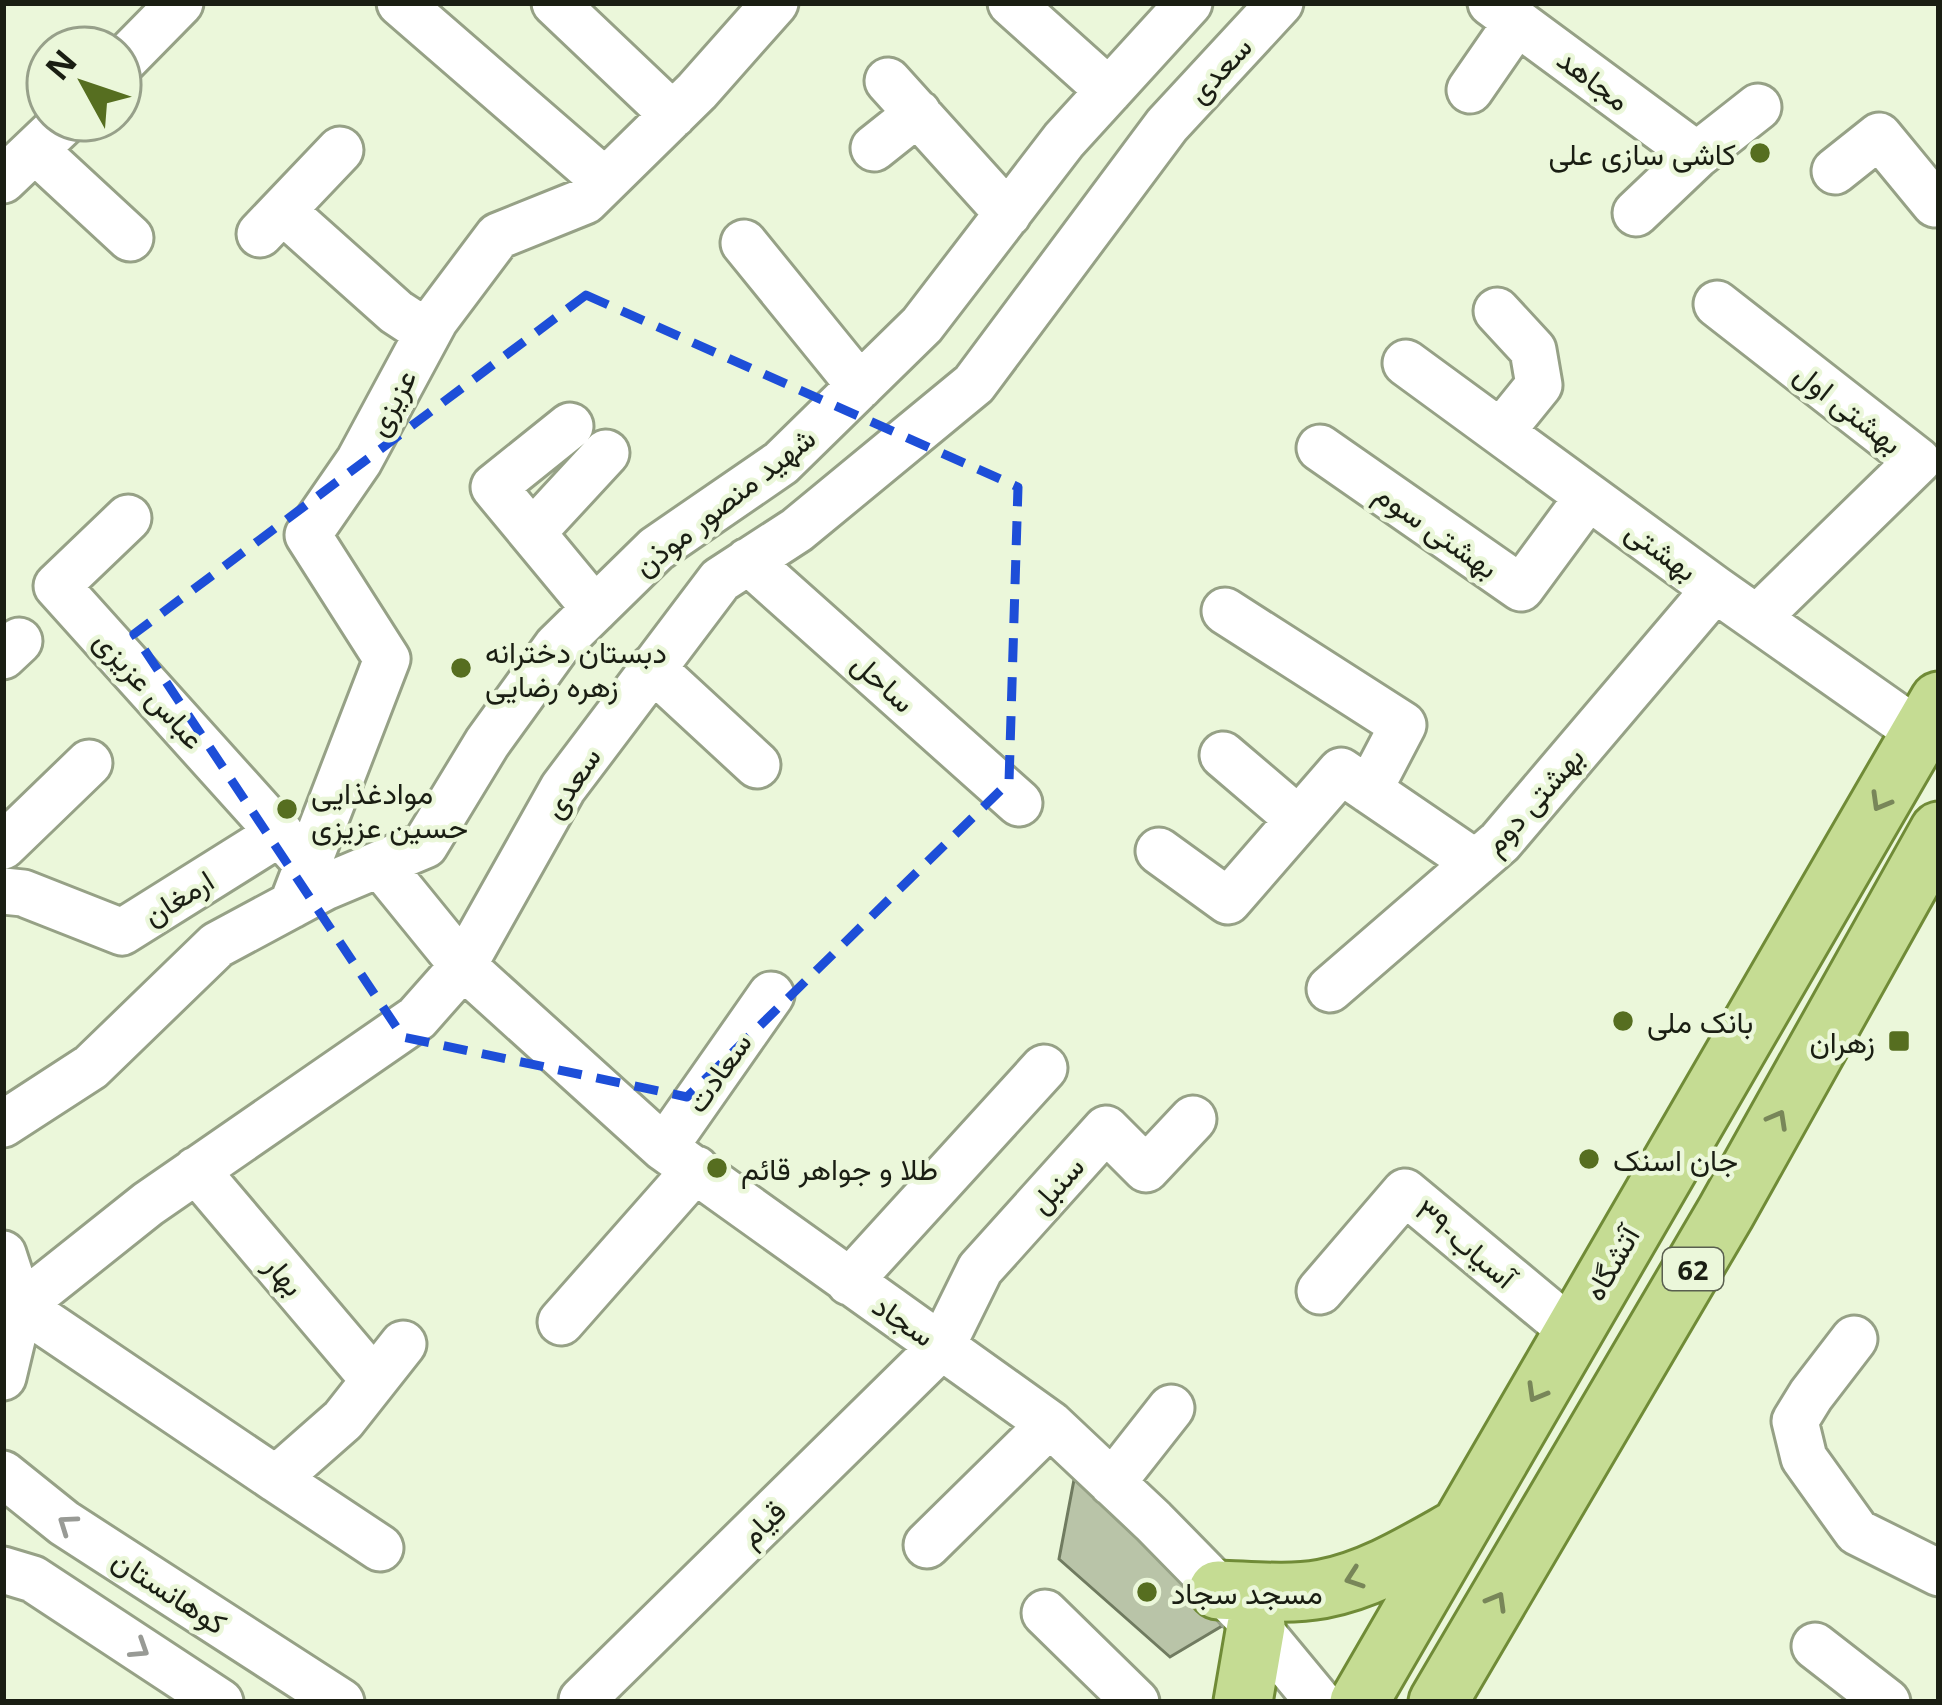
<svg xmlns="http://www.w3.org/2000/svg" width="1942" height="1705" font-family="'Noto Sans',Vazirmatn,sans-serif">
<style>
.building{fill:#b9c4a8;stroke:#707b60;stroke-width:3}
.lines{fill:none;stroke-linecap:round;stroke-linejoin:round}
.minor-casing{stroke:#96a186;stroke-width:51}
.major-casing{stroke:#708b37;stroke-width:63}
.minor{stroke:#fff;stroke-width:45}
.major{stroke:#c5dc93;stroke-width:57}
.oneway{stroke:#788659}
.oneway2{stroke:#989a95}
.marked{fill:none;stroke:#1d4ed8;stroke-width:9;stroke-dasharray:24 15;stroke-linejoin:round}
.poi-dot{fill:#566e20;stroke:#ebf7da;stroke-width:4.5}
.labels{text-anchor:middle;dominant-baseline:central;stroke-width:9;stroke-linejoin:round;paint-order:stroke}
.shield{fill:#ebf7da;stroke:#595f4f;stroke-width:3}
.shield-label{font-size:27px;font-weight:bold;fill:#1a1e13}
.street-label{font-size:30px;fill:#1a1e13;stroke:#ebf7da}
.poi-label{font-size:30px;fill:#1a1e13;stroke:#ebf7da;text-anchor:start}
</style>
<rect width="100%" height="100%" fill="#ebf7da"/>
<path class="building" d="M 1077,1464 L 1139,1511 L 1222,1626 L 1170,1657 L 1059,1559 Z"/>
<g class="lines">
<defs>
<path id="minor" d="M 400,3 L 605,181
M 555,3 L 673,115
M 1011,3 L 1109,91
M 1491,3 L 1697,155
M 120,64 L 180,3
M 888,81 L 1008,214
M 1470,90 L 1517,22
M 874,148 L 918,113
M 36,151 L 130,238
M 1835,171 L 1879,136 L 1935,204 L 1939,198
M 3,180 L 66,120
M 283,211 L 396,312 L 428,333
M 1636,213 L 1697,155 L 1758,107
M 260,234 L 340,150
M 744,243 L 860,386
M 1717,304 L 1918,461 L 1757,618
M 1497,311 L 1533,350 L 1539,385 L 1501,432
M 1406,363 L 1715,589 L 1920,733
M 570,426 L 494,487 L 595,609
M 1320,448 L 1521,588 L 1588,497
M 128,518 L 57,586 L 308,865
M 532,533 L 606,453
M 748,561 L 1019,803
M 1225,611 L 1403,725 L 1369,790
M 3,656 L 19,641
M 652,668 L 757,765
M 1223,755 L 1298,819
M 3,846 L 89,763
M 1159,851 L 1228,901 L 1341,771 L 1476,863
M 380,864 L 463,966 L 664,1148 L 1050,1424 L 1153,1521 L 1256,1626 L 1319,1702
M 3,891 L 23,893 L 122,932 L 280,833
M 292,905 L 387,659 L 308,535 L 359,461 L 435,320 L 498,236 L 585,201 L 697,91 L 775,3
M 1330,989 L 1500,842 L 1715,589
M 3,1124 L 91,1067 L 217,945 L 325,887 L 425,845 L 487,743 L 557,646 L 656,549 L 781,463 L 922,325 L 1064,140 L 1189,3
M 664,1148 L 771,995
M 196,1170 L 374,1380
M 3,1254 L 20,1306 L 276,1479 L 343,1420 L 403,1344
M 849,1282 L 1044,1068
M 1320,1291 L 1405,1192 L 1572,1331
M 561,1322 L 696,1169
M 1854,1339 L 1811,1395 L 1795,1421 L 1804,1458 L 1857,1532 L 1939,1573
M 3,1377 L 20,1306 L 148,1204 L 417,1018 L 463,966 L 563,788 L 720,580 L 797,530 L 974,384 L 1167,125 L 1280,3
M 3,1474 L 64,1523 L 341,1702
M 276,1479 L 380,1548
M 1112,1483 L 1171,1408
M 927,1545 L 1050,1424
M 3,1570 L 33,1579 L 220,1702
M 1045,1613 L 1136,1702
M 1815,1646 L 1887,1702
M 582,1700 L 942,1346 L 980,1269 L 1106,1129 L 1146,1169 L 1193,1119"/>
<path id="major" d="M 1218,1590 C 1252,1591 1288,1595 1322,1589 C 1371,1580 1416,1552 1459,1528
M 1243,1702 L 1256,1626
M 1359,1702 L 1939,701
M 1438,1702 L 1726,1212 L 1939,831"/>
</defs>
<use href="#minor" class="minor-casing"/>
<use href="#major" class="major-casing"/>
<use href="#minor" class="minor"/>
<use href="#major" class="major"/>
</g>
<defs><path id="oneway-chevron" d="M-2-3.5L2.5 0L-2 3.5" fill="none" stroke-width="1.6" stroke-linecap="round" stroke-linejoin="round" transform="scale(3)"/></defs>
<g class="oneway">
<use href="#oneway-chevron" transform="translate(1880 802) rotate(120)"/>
<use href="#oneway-chevron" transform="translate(1778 1119) rotate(-61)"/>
<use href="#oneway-chevron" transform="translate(1536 1393) rotate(120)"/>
<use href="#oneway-chevron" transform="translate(1354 1578) rotate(161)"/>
<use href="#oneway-chevron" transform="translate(1497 1601) rotate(-60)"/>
</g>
<g class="oneway2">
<use href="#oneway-chevron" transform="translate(67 1524) rotate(-145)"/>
<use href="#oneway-chevron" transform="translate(140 1649) rotate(33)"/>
</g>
<path class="marked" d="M 586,295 L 1018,487 L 1009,782 L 687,1097 L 403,1037 L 134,634 Z"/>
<g class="poi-dot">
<circle cx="1760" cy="153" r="12"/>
<circle cx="461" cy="668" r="12"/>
<circle cx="287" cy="809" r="12"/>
<circle cx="1623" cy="1021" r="12"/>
<rect x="1887" y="1029" width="24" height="24" rx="6"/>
<circle cx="1589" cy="1159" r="12"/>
<circle cx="717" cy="1168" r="12"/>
<circle cx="1147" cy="1592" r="12"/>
</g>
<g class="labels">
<rect class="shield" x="1663" y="1248" width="60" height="42" rx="9"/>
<g class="shield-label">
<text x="1693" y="1269">62</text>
</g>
<g class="street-label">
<text transform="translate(1219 69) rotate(-47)">سعدی</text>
<text transform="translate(1594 79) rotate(37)">مجاهد</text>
<text transform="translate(391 402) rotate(-62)">عزیزی</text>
<text transform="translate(1849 408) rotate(38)">بهشتی اول</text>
<text transform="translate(724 501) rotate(-38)">شهید منصور موذن</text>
<text transform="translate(1437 530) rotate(35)">بهشتی سوم</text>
<text transform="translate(1662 550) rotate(36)">بهشتی</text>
<text transform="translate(884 682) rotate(42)">ساحل</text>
<text transform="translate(150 689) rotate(48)">عباس عزیزی</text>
<text transform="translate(571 782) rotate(-56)">سعدی</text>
<text transform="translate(1533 800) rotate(-48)">بهشتی دوم</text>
<text transform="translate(178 897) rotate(-32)">ارمغان</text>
<text transform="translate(718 1072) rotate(-55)">سعادت</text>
<text transform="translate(1056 1184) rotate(-48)">سنبل</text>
<text transform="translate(1466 1243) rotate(40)">۳۹-آسیاب</text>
<text transform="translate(1611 1263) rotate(-60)">آتشگاه</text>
<text transform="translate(285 1275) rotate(50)">بهار</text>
<text transform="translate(904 1320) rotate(34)">سجاد</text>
<text transform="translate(762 1523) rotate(-44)">قیام</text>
<text transform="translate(170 1591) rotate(33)">کوهانستان</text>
</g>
<g class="poi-label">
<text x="1736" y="153" text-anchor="end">کاشی سازی علی</text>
<text x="485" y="651">دبستان دخترانه<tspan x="485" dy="34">زهره رضایی</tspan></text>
<text x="311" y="792">موادغذایی<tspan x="311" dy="34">حسین عزیزی</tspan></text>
<text x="1647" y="1021">بانک ملی</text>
<text x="1875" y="1041" text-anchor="end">زهران</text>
<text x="1613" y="1159">جان اسنک</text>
<text x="741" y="1168">طلا و جواهر قائم</text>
<text x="1171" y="1592">مسجد سجاد</text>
</g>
</g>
<rect width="1942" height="1705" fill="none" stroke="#1a1e13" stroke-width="12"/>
<g transform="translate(84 84) rotate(310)"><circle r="57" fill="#ebf7da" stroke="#97a08a" stroke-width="3"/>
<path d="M0-9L21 45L0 30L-21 45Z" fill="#566e20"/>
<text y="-18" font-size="33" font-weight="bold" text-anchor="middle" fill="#1a1e13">N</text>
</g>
</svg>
